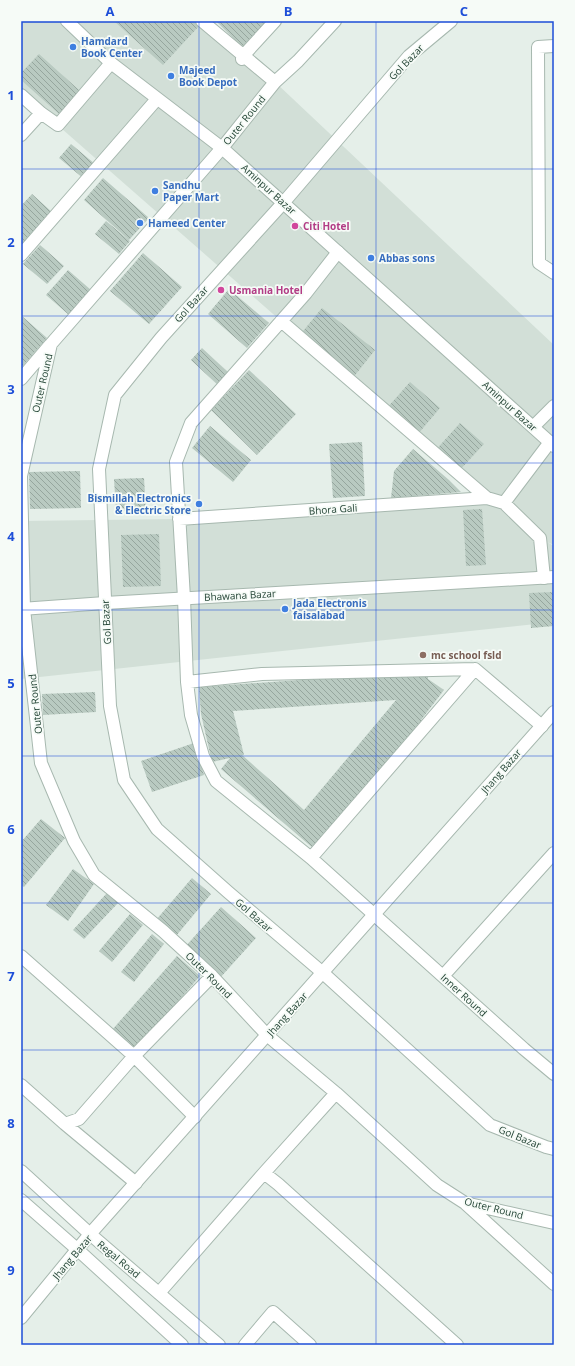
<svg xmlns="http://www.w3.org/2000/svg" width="575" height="1366" font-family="'Open Sans',sans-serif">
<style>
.built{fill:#d2dfd7}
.building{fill:url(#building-back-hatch);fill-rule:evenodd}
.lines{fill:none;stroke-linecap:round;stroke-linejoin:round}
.minor-casing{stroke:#a7b8af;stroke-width:14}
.tertiary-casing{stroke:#a7b8af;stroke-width:14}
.minor{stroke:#fff;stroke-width:12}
.tertiary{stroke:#fff;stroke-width:12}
.grid{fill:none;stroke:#1d4ed8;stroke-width:1;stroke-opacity:0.55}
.shop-dot{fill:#3f7fe0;stroke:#f6fbf7;stroke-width:1.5}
.hotel-dot{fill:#d1479c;stroke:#f6fbf7;stroke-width:1.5}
.education-dot{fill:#8d6e63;stroke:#f6fbf7;stroke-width:1.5}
.labels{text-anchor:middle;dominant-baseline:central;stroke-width:3.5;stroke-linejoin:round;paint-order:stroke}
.shop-label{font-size:10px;font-weight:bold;fill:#366cbe;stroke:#f6fbf7;text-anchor:start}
.street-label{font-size:10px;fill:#224334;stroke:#f6fbf7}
.hotel-label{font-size:10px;font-weight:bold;fill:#b23c85;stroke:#f6fbf7;text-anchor:start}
.education-label{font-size:10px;font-weight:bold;fill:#785e54;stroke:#f6fbf7;text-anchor:start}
.neatline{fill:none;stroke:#1d4ed8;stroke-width:1.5}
.grid-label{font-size:13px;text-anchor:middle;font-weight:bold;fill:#1d4ed8}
</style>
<defs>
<pattern id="building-back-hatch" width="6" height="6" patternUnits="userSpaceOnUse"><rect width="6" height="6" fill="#b9cac1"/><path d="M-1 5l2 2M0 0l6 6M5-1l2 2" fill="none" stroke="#96a69e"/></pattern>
</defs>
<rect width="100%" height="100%" fill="#e5efe9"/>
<path class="built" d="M 21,21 L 209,21 L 275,82 L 554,345 L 554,545 L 547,542 L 554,546 L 554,622 L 21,679 L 21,521 L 179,519 L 487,498 L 509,515 L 503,503 L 281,321 L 21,93 Z"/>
<path class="building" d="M 114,21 L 194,21 L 199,26 L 163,65 Z
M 216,21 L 263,21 L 267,26 L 244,49 Z
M 39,54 L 80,91 L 59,114 L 21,80 L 21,73 Z
M 71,144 L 95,164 L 83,178 L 59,158 Z
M 103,178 L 149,218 L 129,240 L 84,200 Z
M 32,194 L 53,213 L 21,246 L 21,206 Z
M 106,221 L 130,241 L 119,254 L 95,234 Z
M 40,245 L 64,266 L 47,284 L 23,264 Z
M 143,253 L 182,287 L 149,324 L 110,291 Z
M 68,270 L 91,290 L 69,315 L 46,295 Z
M 229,289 L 269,323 L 247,348 L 208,314 Z
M 322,308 L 375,350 L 352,379 L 299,336 Z
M 23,317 L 47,338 L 21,368 L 21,320 Z
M 202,348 L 230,374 L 219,386 L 191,360 Z
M 249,370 L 296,414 L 257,455 L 211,410 Z
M 410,382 L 440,408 L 418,434 L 387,408 Z
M 460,423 L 484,444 L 457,473 L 434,452 Z
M 210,426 L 251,460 L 233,482 L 192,448 Z
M 362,442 L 365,496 L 333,498 L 329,444 Z
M 413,449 L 449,480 L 461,492 L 391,498 L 394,471 Z
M 80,471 L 81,508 L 30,509 L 29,472 Z
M 144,478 L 146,510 L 116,511 L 114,479 Z
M 482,509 L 486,565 L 466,566 L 463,510 Z
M 159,534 L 161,586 L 123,587 L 121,535 Z
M 554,592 L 554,626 L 531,628 L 529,593 Z
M 428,671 L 428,679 L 444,690 L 421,720 L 422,721 L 314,849 L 221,769 L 230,758 L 212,762 L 201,714 L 199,687 ZM 396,700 L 304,810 L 242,755 L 244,755 L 233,711 Z
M 95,692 L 96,712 L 43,715 L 42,694 Z
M 194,743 L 204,775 L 152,792 L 141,761 Z
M 41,819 L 65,838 L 24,887 L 21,885 L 21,842 Z
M 73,869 L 94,884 L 68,921 L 46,905 Z
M 192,878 L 211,894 L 176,936 L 156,920 Z
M 107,893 L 118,903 L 84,939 L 73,930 Z
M 221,907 L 256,938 L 219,979 L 184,948 Z
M 130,914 L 143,925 L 112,962 L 99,951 Z
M 152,934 L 164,944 L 134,982 L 121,972 Z
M 177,956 L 200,976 L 136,1050 L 112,1030 Z"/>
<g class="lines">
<defs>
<path id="minor" d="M 202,21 L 275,82
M 335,21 L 298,61 L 275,82 L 222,148 L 51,344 L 21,476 L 24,609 L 41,763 L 74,841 L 94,875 L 163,931 L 212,976 L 268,1036 L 336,1093 L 437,1185 L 465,1203 L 554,1223
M 451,21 L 409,56 L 284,202 L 161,338 L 115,395 L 99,469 L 110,706 L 124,780 L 157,829 L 228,892 L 323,973 L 490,1125 L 546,1147 L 554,1149
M 554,46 L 538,47 L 539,263 L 554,273
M 242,59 L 243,56 L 275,21
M 21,95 L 41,113 L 58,125 L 111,63
M 21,135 L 41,113
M 338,252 L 306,293 L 191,423 L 176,462 L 184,598 L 187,682 L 191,715 L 203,756 L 216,781 L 311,858 L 524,1049 L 554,1074
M 21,255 L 157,99
M 281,321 L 487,498 L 504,503 L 540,538 L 544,578
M 21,379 L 50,345
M 534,426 L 554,406
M 504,503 L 550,442
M 179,519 L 487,498
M 187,682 L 262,674 L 475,669 L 542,726
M 311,858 L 475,669
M 21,956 L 134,1056 L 195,1117
M 443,976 L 554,853
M 21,1085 L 65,1124 L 136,1183
M 65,1124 L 79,1119 L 134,1056 L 212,976
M 264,1173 L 278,1184 L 457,1345
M 466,1204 L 554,1284
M 159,1293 L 264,1173 L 336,1093
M 245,1345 L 273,1312 L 310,1345"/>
<path id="tertiary" d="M 67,21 L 111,63 L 222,148 L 554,446
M 21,609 L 105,603 L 554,577
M 21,1171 L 90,1234 L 219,1345
M 21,1200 L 78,1250 L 182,1345
M 21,1318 L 90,1234 L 554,712"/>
</defs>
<use href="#minor" class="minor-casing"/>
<use href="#tertiary" class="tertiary-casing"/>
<use href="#minor" class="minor"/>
<use href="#tertiary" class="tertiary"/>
</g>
<path class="grid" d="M 199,21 L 199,1345M 376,21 L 376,1345M 21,169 L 554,169M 21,316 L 554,316M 21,463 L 554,463M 21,610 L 554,610M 21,756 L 554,756M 21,903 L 554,903M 21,1050 L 554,1050M 21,1197 L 554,1197"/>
<g class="shop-dot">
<circle cx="73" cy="47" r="4"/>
<circle cx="171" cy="76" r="4"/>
<circle cx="155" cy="191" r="4"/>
<circle cx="140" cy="223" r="4"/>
<circle cx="371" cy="258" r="4"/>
<circle cx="199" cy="504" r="4"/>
<circle cx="285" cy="609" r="4"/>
</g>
<g class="hotel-dot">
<circle cx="295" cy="226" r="4"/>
<circle cx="221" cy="290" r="4"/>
</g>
<circle class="education-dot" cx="423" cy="655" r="4"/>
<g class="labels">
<g class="shop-label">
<text x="81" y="41">Hamdard<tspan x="81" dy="12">Book Center</tspan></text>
<text x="179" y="70">Majeed<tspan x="179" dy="12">Book Depot</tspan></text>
<text x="163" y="185">Sandhu<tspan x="163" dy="12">Paper Mart</tspan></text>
<text x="148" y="223">Hameed Center</text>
<text x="379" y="258">Abbas sons</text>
<text x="191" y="498" text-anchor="end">Bismillah Electronics<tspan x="191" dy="12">&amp; Electric Store</tspan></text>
<text x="293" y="603">Jada Electronis<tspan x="293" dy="12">faisalabad</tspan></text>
</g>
<g class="street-label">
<text transform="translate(406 62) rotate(-46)">Gol Bazar</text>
<text transform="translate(244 120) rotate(-51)">Outer Round</text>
<text transform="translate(269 189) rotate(42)">Aminpur Bazar</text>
<text transform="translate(191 304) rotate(-48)">Gol Bazar</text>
<text transform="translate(42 383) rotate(-77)">Outer Round</text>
<text transform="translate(510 406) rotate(42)">Aminpur Bazar</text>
<text transform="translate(333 509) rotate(-4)">Bhora Gali</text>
<text transform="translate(240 595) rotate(-3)">Bhawana Bazar</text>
<text transform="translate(106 622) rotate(-93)">Gol Bazar</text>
<text transform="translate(35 704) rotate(-96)">Outer Round</text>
<text transform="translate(501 771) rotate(-49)">Jhang Bazar</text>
<text transform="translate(254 915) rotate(41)">Gol Bazar</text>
<text transform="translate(209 975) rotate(45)">Outer Round</text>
<text transform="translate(464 995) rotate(42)">Inner Round</text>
<text transform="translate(287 1014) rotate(-48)">Jhang Bazar</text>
<text transform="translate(520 1137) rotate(22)">Gol Bazar</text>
<text transform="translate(494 1208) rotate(14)">Outer Round</text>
<text transform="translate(72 1257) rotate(-50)">Jhang Bazar</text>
<text transform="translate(119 1259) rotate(40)">Regal Road</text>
</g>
<g class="hotel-label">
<text x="303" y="226">Citi Hotel</text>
<text x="229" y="290">Usmania Hotel</text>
</g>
<g class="education-label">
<text x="431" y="655">mc school fsld</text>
</g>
</g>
<rect width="575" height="1366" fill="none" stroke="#f6fbf7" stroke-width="44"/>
<rect x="22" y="22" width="531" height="1322" class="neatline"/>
<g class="grid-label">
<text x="110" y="16">A</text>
<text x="288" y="16">B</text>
<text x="464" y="16">C</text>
<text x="11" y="100">1</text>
<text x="11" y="247">2</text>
<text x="11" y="394">3</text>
<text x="11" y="541">4</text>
<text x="11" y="688">5</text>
<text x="11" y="834">6</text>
<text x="11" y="981">7</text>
<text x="11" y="1128">8</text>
<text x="11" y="1275">9</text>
</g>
</svg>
